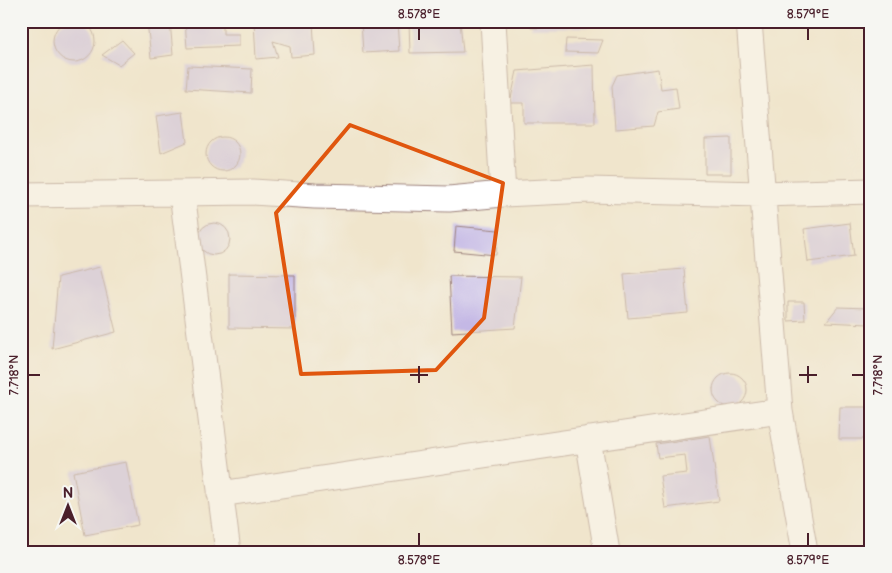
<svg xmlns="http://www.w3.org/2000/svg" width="892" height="573" font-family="'Balsamiq Sans',sans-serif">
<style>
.building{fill:#c4b8e5}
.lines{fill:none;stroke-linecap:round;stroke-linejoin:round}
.minor-casing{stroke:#9d827c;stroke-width:27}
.minor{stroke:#fff;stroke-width:25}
.marked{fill:none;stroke:#e0560e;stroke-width:4;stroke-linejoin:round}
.ticks{fill:none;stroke:#4a1f2b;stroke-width:2}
.neatline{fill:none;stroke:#4a1f2b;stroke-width:2}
.ticks-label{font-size:12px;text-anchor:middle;fill:#4a1f2b}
</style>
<rect width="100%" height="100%" fill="#f6f6f2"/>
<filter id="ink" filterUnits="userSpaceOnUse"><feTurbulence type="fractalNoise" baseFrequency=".02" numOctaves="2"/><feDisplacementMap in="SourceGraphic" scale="10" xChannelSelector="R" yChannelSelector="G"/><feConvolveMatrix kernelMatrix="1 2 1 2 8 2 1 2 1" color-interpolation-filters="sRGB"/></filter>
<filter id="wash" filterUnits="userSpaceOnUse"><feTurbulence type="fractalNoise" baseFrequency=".0096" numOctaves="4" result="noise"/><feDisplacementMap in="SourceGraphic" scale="20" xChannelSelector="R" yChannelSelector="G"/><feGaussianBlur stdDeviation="1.12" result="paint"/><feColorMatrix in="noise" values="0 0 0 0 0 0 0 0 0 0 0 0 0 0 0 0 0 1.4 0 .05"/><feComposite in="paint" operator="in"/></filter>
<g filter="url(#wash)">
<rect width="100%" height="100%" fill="#f0e5cc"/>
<g id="blocks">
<path class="building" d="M53 41a21 21 0 1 1 42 0a21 21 0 1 1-42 0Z
M 147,21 L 170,21 L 173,55 L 151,58 Z
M 185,21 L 223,21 L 223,34 L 239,34 L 239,46 L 187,48 Z
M 254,21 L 279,21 L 280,24 L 313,22 L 315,55 L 291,57 L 290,46 L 273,41 L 278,57 L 256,59 Z
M 361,21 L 397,21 L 399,51 L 363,53 Z
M 409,21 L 460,21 L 463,52 L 410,53 Z
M 531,21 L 591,21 L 591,27 L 531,28 Z
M 566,39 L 603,40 L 598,53 L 565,52 Z
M 122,40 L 134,53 L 119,65 L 102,55 Z
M 594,65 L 595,123 L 524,123 L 524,103 L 510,103 L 517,71 Z
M 188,66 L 252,69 L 251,93 L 186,89 Z
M 658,69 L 661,89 L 676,87 L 679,109 L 658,112 L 654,126 L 615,129 L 612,86 L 617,75 Z
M 183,112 L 187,142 L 161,153 L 156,116 Z
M206 154a17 17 0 1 1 34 0a17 17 0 1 1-34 0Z
M 731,138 L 731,174 L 705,174 L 705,139 Z
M198 239a16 16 0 1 1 32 0a16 16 0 1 1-32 0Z
M 850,223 L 854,256 L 808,262 L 804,229 Z
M 456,226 L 498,230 L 496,255 L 454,251 Z
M 868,229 L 871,229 L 871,259 L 868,260 Z
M 100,267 L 116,332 L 52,349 L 58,277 Z
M 684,269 L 688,313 L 628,318 L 624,274 Z
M 229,274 L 295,275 L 295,329 L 229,328 Z
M 449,276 L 521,277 L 515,328 L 452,332 Z
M 788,302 L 804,302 L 805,320 L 788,321 Z
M 838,307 L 868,308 L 868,324 L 826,322 Z
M713 390a17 17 0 1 1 34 0a17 17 0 1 1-34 0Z
M 840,407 L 871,407 L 871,439 L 839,439 Z
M 710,436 L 719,501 L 665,508 L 660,476 L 687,473 L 685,455 L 658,458 L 656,444 Z
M 126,462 L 138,525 L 85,535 L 73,472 Z
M 56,547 L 56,552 L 29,552 L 29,549 Z"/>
</g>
</g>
<g filter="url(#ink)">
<use href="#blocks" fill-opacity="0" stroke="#9d827c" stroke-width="1"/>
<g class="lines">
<defs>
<path id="minor" d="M 493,21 L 503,194
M 749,21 L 780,411 L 805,552
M 182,193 L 228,552
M 21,195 L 253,192 L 315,196 L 449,199 L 503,194 L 588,190 L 761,194 L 871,191
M 588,439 L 607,552
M 220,494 L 780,411"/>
</defs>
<use href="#minor" class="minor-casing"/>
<use href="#minor" class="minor"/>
</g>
</g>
<path d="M0 0H892V573H0ZM 350,125 L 503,183 L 484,318 L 436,370 L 301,374 L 276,213 Z" fill="#f0e5cc" fill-opacity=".55" fill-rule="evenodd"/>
<path class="marked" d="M 350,125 L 503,183 L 484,318 L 436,370 L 301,374 L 276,213 Z"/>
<path class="ticks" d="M 419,28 L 419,40M 808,28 L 808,40M 419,366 L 419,383M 808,366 L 808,383M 28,375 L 40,375M 410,375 L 428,375M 799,375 L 817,375M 852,375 L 864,375M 419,533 L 419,546M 808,533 L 808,546"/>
<rect width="892" height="573" fill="none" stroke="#f6f6f2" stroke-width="55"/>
<g transform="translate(68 506)" stroke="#f6f6f2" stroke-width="4" paint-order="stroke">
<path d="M0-4L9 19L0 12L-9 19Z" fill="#4a1f2b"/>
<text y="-8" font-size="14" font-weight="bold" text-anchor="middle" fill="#4a1f2b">N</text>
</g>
<rect x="28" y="28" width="836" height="518" class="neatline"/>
<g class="ticks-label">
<text x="419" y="18">8.578°E</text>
<text x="808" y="18">8.579°E</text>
<text transform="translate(14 375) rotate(-90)" y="4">7.718°N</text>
<text transform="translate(878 375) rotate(-90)" y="4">7.718°N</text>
<text x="419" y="564">8.578°E</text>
<text x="808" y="564">8.579°E</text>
</g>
</svg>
